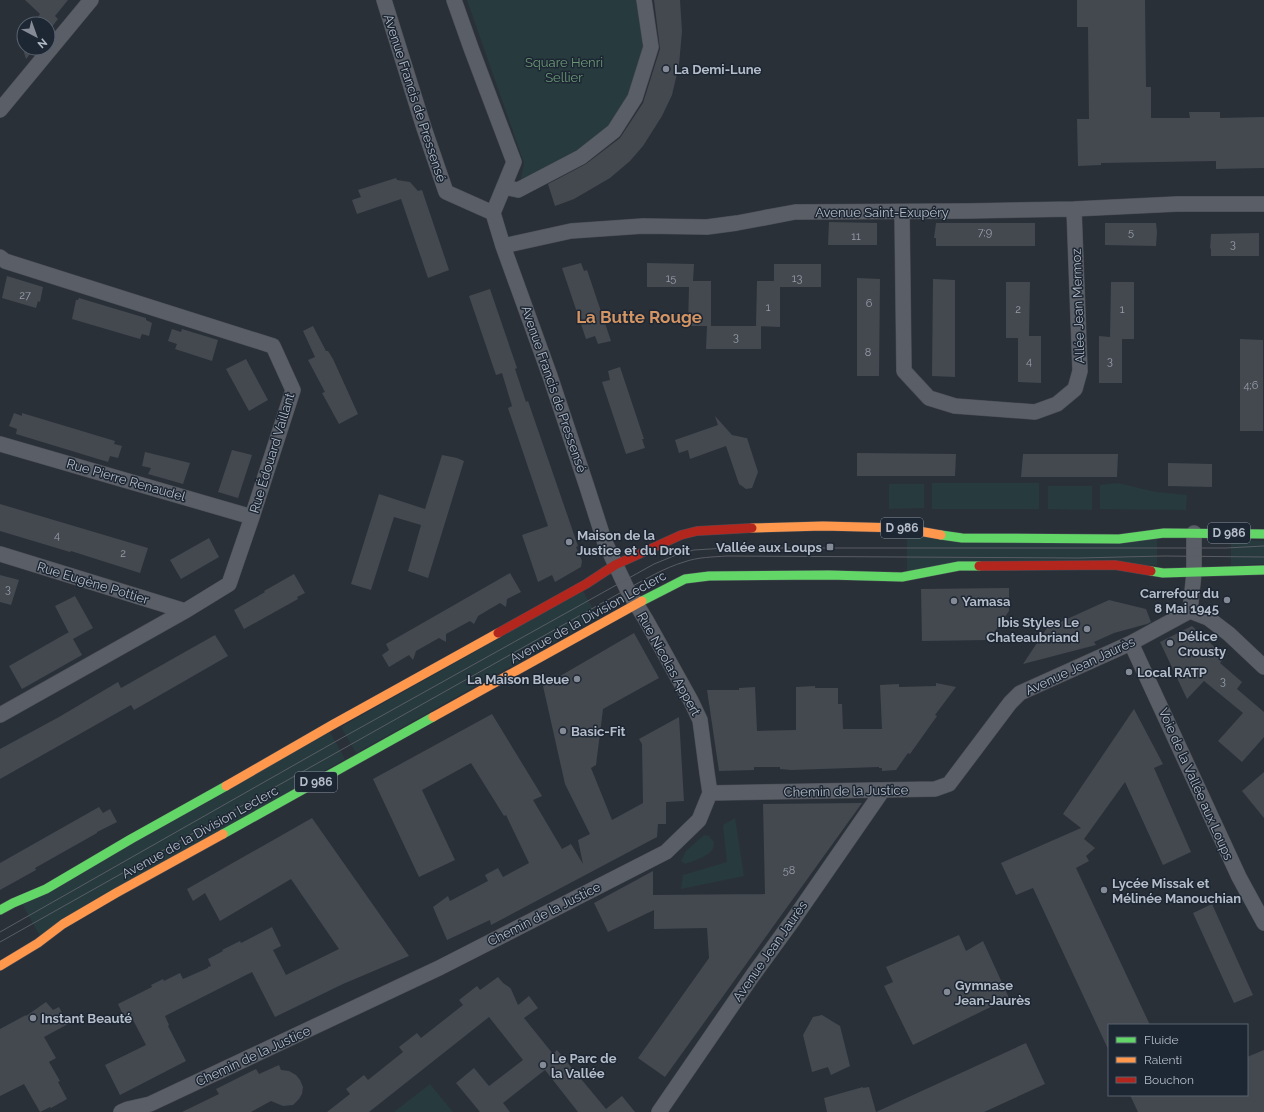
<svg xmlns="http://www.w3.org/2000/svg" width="1264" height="1112" font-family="Raleway,sans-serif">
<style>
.green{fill:#273a3e}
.building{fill:#444950}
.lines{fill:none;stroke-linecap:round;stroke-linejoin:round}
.street-casing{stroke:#484c53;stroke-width:16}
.fast-casing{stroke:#484c55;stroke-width:10}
.slow-casing{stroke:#484c55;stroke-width:10}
.jam-casing{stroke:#484c55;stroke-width:10}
.street{stroke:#5a5e66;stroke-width:15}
.fast{stroke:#63d668;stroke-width:9}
.slow{stroke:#ff974d;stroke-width:9}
.jam{stroke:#b3261e;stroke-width:9}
.tram{stroke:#595d64;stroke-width:1}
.poi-dot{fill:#848b96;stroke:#1d2633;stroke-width:1.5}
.labels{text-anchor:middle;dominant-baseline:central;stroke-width:3;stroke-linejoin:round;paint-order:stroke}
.number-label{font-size:11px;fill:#989fab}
.shield{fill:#1d2633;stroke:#878f9c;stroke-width:1}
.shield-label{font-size:12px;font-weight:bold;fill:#b4bcc9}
.park-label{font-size:13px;fill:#6b9a76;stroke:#1d2633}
.poi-label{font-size:13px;font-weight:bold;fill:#b4bcc9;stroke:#1d2633;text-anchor:start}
.street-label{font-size:13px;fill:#b4bcc9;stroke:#1d2633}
.district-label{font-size:17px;font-weight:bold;fill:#d59563;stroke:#1d2633}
</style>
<rect width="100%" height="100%" fill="#2a3038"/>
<path class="green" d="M 467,0 L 639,0 L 644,45 L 630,98 L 602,134 L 575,154 L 520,184 L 524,163 Z
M 932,483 L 1039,483 L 1039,509 L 932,509 Z
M 1118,483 L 1156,492 L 1187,495 L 1186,510 L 1100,509 L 1100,485 Z
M 889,484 L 924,484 L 924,508 L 889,509 Z
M 1048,486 L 1092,486 L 1092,510 L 1048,509 Z
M 907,533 L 1157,538 L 1157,565 L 907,571 Z
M 1231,539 L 1264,541 L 1264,564 L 1231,566 Z
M 583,591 L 598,618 L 356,753 L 341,727 Z
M 330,732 L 345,759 L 40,936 L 22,904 Z
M 735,818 L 744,876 L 681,889 L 683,875 L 727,862 L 723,825 Z
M 704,835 L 709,836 L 714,842 C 713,844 714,846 713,848 C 709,857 693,861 685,864 L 681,861 L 686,851 Z
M 430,1084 L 453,1112 L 394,1112 Z"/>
<path class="building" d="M 25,0 L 68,0 L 55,16 L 58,19 L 48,32 L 48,24 L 33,24 L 40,14 Z
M 654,0 L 680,0 L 682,31 L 679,65 L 672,95 L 662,116 L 643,146 L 630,161 L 610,178 L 574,199 L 555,206 L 548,184 L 586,164 L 620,138 L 643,103 L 660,49 Z
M 1077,0 L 1145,0 L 1146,87 L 1151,87 L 1151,118 L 1190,118 L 1189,112 L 1220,112 L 1220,118 L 1264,117 L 1264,168 L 1216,169 L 1216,161 L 1101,163 L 1101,165 L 1078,166 L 1077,119 L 1089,119 L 1088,27 L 1077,27 Z
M 24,35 L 24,48 L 35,48 L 26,59 L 22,46 L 18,43 Z
M 396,178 L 397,180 L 410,182 L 418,191 L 422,190 L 449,270 L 428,278 L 401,199 L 357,214 L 352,200 L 361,197 L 358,190 Z
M 829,222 L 877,223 L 877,245 L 828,245 Z
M 936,223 L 1035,223 L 1035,246 L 936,246 L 936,238 L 934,238 Z
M 1105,223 L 1156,223 L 1157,232 L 1156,246 L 1105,245 Z
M 1259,233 L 1259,256 L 1211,256 L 1211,248 L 1210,249 L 1211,234 Z
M 581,263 L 584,271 L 587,270 L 611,341 L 598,344 L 595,336 L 586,339 L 562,268 Z
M 647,263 L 694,264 L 693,281 L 711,281 L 711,326 L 761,326 L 761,349 L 706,349 L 707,326 L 688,326 L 689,287 L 647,287 Z
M 774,264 L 821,264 L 821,287 L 780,287 L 780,327 L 756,326 L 757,281 L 774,281 Z
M 7,276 L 43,287 L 40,302 L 38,301 L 36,308 L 2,298 Z
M 857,278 L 880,279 L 879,376 L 857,376 Z
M 933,279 L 955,280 L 955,377 L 932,376 Z
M 1006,282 L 1030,282 L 1029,336 L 1041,336 L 1041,383 L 1018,382 L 1018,338 L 1006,338 Z
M 1111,282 L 1134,282 L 1134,339 L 1122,339 L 1122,383 L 1099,383 L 1099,336 L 1110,337 Z
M 490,289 L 517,368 L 515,369 L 526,402 L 528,401 L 578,546 L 576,547 L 582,561 L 581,567 L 555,582 L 552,575 L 538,582 L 522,535 L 548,526 L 508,408 L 512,406 L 502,373 L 496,375 L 469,296 Z
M 79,298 L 146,318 L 146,320 L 152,323 L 149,336 L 142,334 L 140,339 L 72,319 L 76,300 L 78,300 Z
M 313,326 L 326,351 L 328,351 L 333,359 L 358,414 L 339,424 L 322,393 L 325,392 L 308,360 L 315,357 L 303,331 Z
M 172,329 L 181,332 L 182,329 L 218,340 L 212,361 L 175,349 L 177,344 L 168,341 Z
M 1240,339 L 1263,340 L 1263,431 L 1240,431 Z
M 246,359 L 268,400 L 249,411 L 226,369 Z
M 620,367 L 644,439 L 642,439 L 645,448 L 626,454 L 602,382 L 610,380 L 608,371 Z
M 14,413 L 22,416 L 22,413 L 115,441 L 114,444 L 122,446 L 118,458 L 110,456 L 108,462 L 16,434 L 17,429 L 9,426 Z
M 715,416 L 732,435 L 746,438 L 747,438 L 758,472 L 752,488 L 746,489 L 739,484 L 726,446 L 690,459 L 688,450 L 679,453 L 675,440 L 718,425 Z
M 232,450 L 252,455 L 238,498 L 218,492 Z
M 145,452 L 190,463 L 183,484 L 148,474 L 151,468 L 142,466 Z
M 857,453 L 956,454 L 955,476 L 857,476 Z
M 1023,454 L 1118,454 L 1117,477 L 1021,477 Z
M 442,455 L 457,458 L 464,461 L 428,578 L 408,571 L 421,525 L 394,517 L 371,590 L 351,584 L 379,494 L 425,509 Z
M 1168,463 L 1212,464 L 1212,487 L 1168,486 Z
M 0,504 L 148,548 L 140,573 L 71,551 L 70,552 L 0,531 Z
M 209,538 L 219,557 L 181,579 L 170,560 Z
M 510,573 L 521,592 L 507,599 L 506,607 L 500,603 L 478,616 L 474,624 L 470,621 L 446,634 L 446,642 L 439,638 L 416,651 L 413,660 L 409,655 L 389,667 L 382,655 L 389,650 L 386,644 Z
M 294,574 L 305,593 L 297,597 L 298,599 L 244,629 L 234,610 L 265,592 L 264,591 Z
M 0,575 L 19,580 L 11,605 L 0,602 Z
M 1009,588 L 1009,611 L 989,640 L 922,641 L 921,589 Z
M 75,596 L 93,628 L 73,639 L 82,655 L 22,689 L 9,666 L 69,632 L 71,637 L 55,606 Z
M 1109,600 L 1146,609 L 1151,622 L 1147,624 L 1114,633 L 1094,642 L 1096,645 L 1023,664 L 1047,628 Z
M 1192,626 L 1225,657 L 1220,663 L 1242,682 L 1237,689 L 1264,712 L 1264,737 L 1242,762 L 1218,741 L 1243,713 L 1204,681 L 1187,699 L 1160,642 Z
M 634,633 L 659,678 L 603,709 L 596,765 L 591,768 L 612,820 L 643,803 L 642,744 L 639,739 L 679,717 L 684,801 L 666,802 L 666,824 L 658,824 L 657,837 L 491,925 L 490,920 L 447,940 L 433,907 L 448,896 L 450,901 L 488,881 L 485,875 L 498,868 L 503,877 L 529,863 L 506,815 L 504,816 L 471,763 L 422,790 L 455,860 L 419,877 L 373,779 L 492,714 L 542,796 L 533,800 L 562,849 L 571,844 L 583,864 L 578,840 L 590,834 L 565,784 L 543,686 Z
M 215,635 L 228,656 L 134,710 L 131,705 L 0,779 L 0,749 L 59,717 L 118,682 L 121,688 Z
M 936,683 L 956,687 L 935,715 L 937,716 L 910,754 L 908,753 L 896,770 L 882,771 L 882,768 L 879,768 L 879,767 L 792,770 L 780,769 L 780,767 L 754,767 L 754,770 L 719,771 L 707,690 L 739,690 L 739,688 L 755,687 L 757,731 L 796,730 L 796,687 L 815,686 L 815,688 L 838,688 L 838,704 L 842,704 L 843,729 L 882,729 L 880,685 L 899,684 L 899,687 L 936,686 Z
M 1134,709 L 1163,764 L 1154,768 L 1191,852 L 1163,865 L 1125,782 L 1084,839 L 1095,848 L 1086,856 L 1089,861 L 1076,868 L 1150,1025 L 1109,1025 L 1109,1051 L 1033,888 L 1016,895 L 1001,863 L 1081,828 L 1063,814 Z
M 1264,772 L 1264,818 L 1242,791 Z
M 862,803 L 665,1077 L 638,1058 L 709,958 L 707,928 L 654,929 L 654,910 L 608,932 L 594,903 L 653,871 L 653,895 L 765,894 L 763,804 Z
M 99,807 L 103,813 L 110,809 L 117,822 L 97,832 L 97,833 L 35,868 L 36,870 L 0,890 L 0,863 Z
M 312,818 L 409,956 L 343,984 L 275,1017 L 252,972 L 165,1016 L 169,1025 L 168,1026 L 186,1061 L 120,1095 L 105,1065 L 146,1045 L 133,1020 L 127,1023 L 118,1004 L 152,987 L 151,985 L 163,979 L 164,981 L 180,973 L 183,979 L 208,968 L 208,967 L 211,966 L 208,959 L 223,951 L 222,950 L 240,941 L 241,943 L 272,927 L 281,946 L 273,950 L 286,975 L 339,949 L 291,879 L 220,921 L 205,893 L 193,901 L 187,889 Z
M 1212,904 L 1253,995 L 1234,1003 L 1193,913 Z
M 959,935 L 966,951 L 983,941 L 1009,998 L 913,1045 L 884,986 L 893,982 L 886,967 Z
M 498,977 L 503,983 L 509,987 L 511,989 L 518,1005 L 529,996 L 538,1008 L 524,1018 L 553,1054 L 557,1050 L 606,1109 L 622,1096 L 635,1112 L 578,1112 L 545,1070 L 503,1103 L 510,1112 L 480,1112 L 456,1083 L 474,1068 L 489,1086 L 523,1060 L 489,1017 L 369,1112 L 327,1112 L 350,1094 L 346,1089 L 364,1075 L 368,1080 L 403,1052 L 399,1047 L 417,1033 L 421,1038 L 463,1005 L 459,1000 L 477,986 L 480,990 Z
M 46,1002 L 53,1010 L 59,1007 L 68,1024 L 44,1037 L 56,1058 L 49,1062 L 60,1081 L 58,1082 L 67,1099 L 51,1108 L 50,1107 L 40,1112 L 24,1084 L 0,1096 L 0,1029 L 26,1015 L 26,1016 Z
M 822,1015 L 840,1026 L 850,1066 L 831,1075 L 828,1067 L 812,1072 L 803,1035 L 813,1017 Z
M 1026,1043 L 1045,1084 L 984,1112 L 876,1112 Z
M 1264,1050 L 1264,1112 L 1138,1112 L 1130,1095 L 1247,1095 L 1247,1057 Z
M 279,1065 L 281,1070 L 289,1071 L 296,1075 L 300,1080 L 303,1087 L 302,1094 L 299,1099 L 293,1105 L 283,1106 L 271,1101 L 251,1112 L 182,1112 L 219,1094 L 216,1089 L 256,1069 L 259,1074 Z
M 863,1087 L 863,1088 L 869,1087 L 876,1112 L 827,1112 L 824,1098 Z"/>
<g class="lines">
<defs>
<path id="street" d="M 384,0 L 424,128 L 446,192 L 493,213
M 454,0 L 471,48 L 514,162 L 493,213 L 503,246 L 550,376 L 587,487 L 604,540 L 627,589 L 646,620 L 691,701 L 700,720 L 707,773 L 710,793
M 0,110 L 91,0
M 504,187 L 518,190 L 581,157 L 614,131 L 635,98 L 651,47 L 644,0
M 902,212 L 904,371 L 929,398 L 955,406 L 1035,412 L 1057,404 L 1075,389 L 1080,371 L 1074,209
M 503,246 L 571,231 L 643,226 L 707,227 L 737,223 L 795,212 L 967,211 L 1074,209 L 1177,204 L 1264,204
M 0,257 L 5,261 L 273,346 L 293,390 L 252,517 L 229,584 L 185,611 L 0,715
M 0,444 L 252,517
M 0,554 L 185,611
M 1190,611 L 1208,618 L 1229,634 L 1264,667
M 1190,611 L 1194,573 L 1194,533
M 1131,643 L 1239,877 L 1264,923
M 710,793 L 935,789 L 949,784 L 1010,703 L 1020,693 L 1131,643 L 1190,611
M 121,1112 L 128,1109 L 150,1104 L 439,968 L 666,852 L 699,820 L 710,793
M 659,1112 L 753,975 L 793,920 L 883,790"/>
<path id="fast" d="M 941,535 L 962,538 L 1119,539 L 1164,533 L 1264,534
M 1151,571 L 1163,573 L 1264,570
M 642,601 L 685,579 L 709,576 L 829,575 L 902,577 L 959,566 L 979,566
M 223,834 L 433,717
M 0,910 L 13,903 L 46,889 L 131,839 L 226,786"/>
<path id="slow" d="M 752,528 L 823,526 L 902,528 L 941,535
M 433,717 L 642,601
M 226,786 L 332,725 L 498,633
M 0,966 L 38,943 L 63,924 L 116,893 L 223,834"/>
<path id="jam" d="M 979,566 L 1115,565 L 1151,571
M 498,633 L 586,584 L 615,565 L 681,535 L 697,531 L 752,528"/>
</defs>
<use href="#street" class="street-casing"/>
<use href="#fast" class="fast-casing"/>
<use href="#slow" class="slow-casing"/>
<use href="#jam" class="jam-casing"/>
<use href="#street" class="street"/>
<use href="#fast" class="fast"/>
<use href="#slow" class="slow"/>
<use href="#jam" class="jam"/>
<path class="tram" d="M 0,932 L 340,739 L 654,564 L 681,553 L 694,550 L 726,548 L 1226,548 L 1264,546
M 0,942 L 627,589 C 646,579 664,568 684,562 C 698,557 713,557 727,556 L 1079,558 L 1164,556 L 1264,557"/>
</g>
<g class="poi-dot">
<circle cx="666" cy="69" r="4"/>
<circle cx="569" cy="542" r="4"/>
<rect x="826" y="543" width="8" height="8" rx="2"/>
<circle cx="1227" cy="600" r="4"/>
<circle cx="954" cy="601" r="4"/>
<circle cx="1087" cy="629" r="4"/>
<circle cx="1170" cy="643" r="4"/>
<circle cx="1129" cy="672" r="4"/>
<circle cx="577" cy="679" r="4"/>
<circle cx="563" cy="731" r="4"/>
<circle cx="1104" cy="890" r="4"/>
<circle cx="947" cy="992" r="4"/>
<circle cx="33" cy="1018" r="4"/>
<circle cx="543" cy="1065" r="4"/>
</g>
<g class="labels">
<g class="number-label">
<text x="985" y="232">7;9</text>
<text x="1131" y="232">5</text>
<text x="856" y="236">11</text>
<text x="1233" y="244">3</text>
<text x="671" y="278">15</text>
<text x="797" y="278">13</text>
<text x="25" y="295">27</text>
<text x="869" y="303">6</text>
<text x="768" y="307">1</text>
<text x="1018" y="309">2</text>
<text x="1122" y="309">1</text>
<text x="736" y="337">3</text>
<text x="868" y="352">8</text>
<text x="1029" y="361">4</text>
<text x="1110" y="361">3</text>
<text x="1251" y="385">4;6</text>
<text x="57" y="535">4</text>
<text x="123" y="553">2</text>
<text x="8" y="589">3</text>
<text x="1223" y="681">3</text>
<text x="789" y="870">58</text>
</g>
<g class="shield">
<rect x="881" y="518" width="42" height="20" rx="3"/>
<rect x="1208" y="523" width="42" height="20" rx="3"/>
<rect x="295" y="772" width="42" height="20" rx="3"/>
</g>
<g class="shield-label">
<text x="902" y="528">D 986</text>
<text x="1229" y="533">D 986</text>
<text x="316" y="782">D 986</text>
</g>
<g class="park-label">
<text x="564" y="62">Square Henri<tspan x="564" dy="15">Sellier</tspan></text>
</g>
<g class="poi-label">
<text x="674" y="69">La Demi-Lune</text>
<text x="577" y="535">Maison de la<tspan x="577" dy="15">Justice et du Droit</tspan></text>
<text x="822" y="547" text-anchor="end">Vallée aux Loups</text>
<text x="1219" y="593" text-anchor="end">Carrefour du<tspan x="1219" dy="15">8 Mai 1945</tspan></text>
<text x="962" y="601">Yamasa</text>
<text x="1079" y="622" text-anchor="end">Ibis Styles Le<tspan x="1079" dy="15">Chateaubriand</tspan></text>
<text x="1178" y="636">Délice<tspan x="1178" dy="15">Crousty</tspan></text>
<text x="1137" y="672">Local RATP</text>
<text x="569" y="679" text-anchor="end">La Maison Bleue</text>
<text x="571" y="731">Basic-Fit</text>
<text x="1112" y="883">Lycée Missak et<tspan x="1112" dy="15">Mélinée Manouchian</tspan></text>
<text x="955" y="985">Gymnase<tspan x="955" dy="15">Jean-Jaurès</tspan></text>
<text x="41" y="1018">Instant Beauté</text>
<text x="551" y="1058">Le Parc de<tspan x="551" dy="15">la Vallée</tspan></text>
</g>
<g class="street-label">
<text transform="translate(415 98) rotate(72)">Avenue Francis de Pressensé</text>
<text x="882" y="212">Avenue Saint-Exupéry</text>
<text transform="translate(1078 306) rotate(-92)">Allée Jean Mermoz</text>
<text transform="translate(554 389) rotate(71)">Avenue Francis de Pressensé</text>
<text transform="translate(272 453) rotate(-73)">Rue Édouard Vaillant</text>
<text transform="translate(126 480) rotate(16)">Rue Pierre Renaudel</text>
<text transform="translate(93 583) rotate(17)">Rue Eugène Pottier</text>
<text transform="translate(588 617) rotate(-29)">Avenue de la Division Leclerc</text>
<text transform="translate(669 664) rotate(61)">Rue Nicolas Appert</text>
<text transform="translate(1080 666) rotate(-25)">Avenue Jean Jaurès</text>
<text transform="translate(1196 784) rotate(66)">Voie de la Vallée aux Loups</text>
<text transform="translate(846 791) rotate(-1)">Chemin de la Justice</text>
<text transform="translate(200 832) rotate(-29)">Avenue de la Division Leclerc</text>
<text transform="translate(544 914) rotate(-27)">Chemin de la Justice</text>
<text transform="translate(770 951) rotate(-55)">Avenue Jean Jaurès</text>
<text transform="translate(253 1056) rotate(-25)">Chemin de la Justice</text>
</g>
<g class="district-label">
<text x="639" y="317">La Butte Rouge</text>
</g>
</g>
<rect x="1108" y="1024" width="140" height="72" fill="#1d2633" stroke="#59626f"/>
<rect x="1116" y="1037" width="20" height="6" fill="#63d668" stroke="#59626f"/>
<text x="1144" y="1044" font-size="12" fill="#b4bcc9">Fluide</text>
<rect x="1116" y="1057" width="20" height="6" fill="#ff974d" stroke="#59626f"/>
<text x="1144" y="1064" font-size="12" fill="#b4bcc9">Ralenti</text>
<rect x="1116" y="1077" width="20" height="6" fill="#b3261e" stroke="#59626f"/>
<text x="1144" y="1084" font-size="12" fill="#b4bcc9">Bouchon</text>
<g transform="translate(36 36) rotate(139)"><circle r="19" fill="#1d2633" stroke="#59626f"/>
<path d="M0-3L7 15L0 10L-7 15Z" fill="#848b96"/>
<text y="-6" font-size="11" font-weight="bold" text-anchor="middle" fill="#b4bcc9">N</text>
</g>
</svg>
